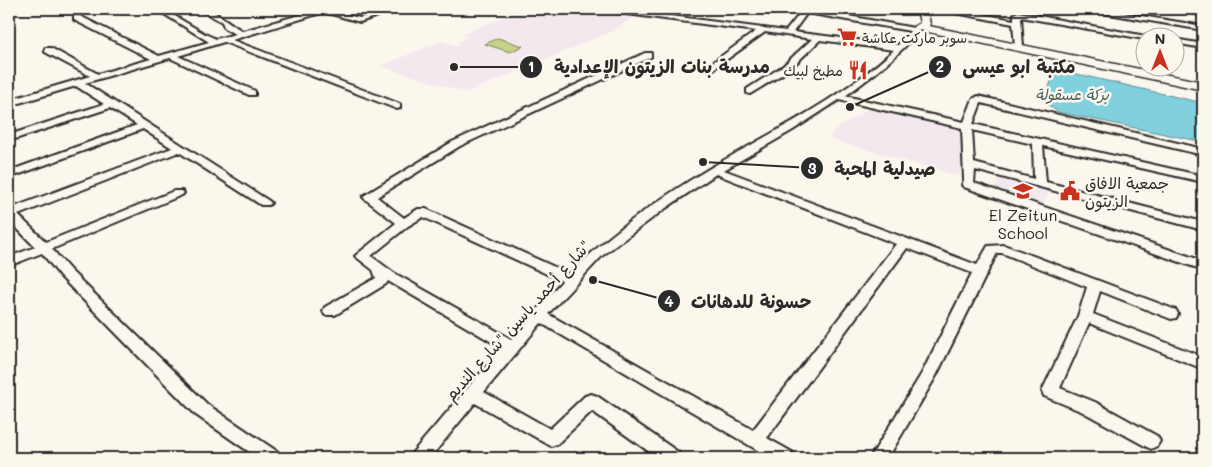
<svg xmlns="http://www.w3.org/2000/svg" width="1212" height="467" font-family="Mali,'Playpen Sans Arabic',sans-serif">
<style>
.built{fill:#f3e8ee}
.green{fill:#c6d286;stroke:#787e58}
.water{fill:#81d0de;stroke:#5f8e96}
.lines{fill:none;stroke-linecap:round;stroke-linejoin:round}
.minor-casing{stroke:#2b2b2b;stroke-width:4}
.secondary-casing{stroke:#2b2b2b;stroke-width:3}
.minor{fill:#fbf7ec;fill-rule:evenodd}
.secondary{fill:#fbf7ec;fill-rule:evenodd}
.labels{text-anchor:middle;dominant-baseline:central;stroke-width:5;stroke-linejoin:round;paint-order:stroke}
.far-poi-label{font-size:14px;fill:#2b2b2b;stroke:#fbf7ec;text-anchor:start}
.far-water-label{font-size:15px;font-style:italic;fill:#455d61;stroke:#fbf7ec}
.poi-label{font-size:16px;fill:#2b2b2b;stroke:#fbf7ec;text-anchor:start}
.street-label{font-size:16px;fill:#2b2b2b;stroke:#fbf7ec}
.leader{fill:none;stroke:#2b2b2b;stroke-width:2}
.callout-dot{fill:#2b2b2b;stroke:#fbf7ec;stroke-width:2}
.mark-label{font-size:15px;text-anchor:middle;font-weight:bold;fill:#fff}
.callout-label{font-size:18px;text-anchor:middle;font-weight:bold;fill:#2b2b2b;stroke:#fbf7ec;stroke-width:5;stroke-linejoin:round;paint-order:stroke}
</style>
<rect width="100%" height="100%" fill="#fbf7ec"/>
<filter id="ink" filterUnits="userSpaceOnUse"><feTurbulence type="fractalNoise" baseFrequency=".02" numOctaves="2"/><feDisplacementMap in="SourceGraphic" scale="10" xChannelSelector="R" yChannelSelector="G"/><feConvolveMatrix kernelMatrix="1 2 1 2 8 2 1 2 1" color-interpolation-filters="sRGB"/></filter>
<g filter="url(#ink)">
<path class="built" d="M 524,9 L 592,9 L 638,15 L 613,31 L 466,93 L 380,66 L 442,41 L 457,46 L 460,44 L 456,43 L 467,37 L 461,34 Z
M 871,107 L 963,128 L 962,170 L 958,176 L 830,139 L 832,132 Z
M 999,176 L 1050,190 L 1043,206 L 998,192 L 995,190 Z"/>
<path class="green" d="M 498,38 L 523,46 L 510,52 L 485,44 Z"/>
<path class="water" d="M 1055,69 L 1203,103 L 1203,142 L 1058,112 L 1044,102 Z"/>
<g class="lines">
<defs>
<path id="minor" d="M 156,9 L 163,9 L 205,34 L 216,39 L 236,34 L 225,29 L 222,22 L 199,9 C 218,9 228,24 243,31 L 321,9 L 360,18 L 389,9 L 398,9 L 360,22 L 324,12 L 232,40 L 400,104 L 400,108 L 397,109 L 224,42 L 178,56 L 255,91 L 255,95 L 249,95 L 170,58 L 85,83 L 269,201 L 271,203 L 269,205 L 261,205 L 179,152 L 18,215 L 46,242 L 174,191 L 182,191 L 184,193 L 182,195 L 52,249 L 70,270 L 208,405 L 278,452 L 281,458 L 258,458 L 196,415 L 60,276 L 42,253 L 9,266 L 9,257 L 35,247 L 9,220 L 9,209 L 172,148 L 143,129 L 9,178 L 9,171 L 137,125 L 110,108 L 9,141 L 9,135 L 104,104 L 76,86 L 9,106 L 9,100 L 90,76 L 45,52 L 45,48 L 51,48 L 98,74 L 151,59 L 74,20 L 74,16 L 80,16 L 159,56 L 209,42 Z
M 601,9 L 618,9 L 786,31 L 801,12 L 793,9 L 810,9 L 914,28 L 918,25 L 922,27 C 900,55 874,75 845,96 L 964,122 L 973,99 L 978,96 L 1203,149 L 1203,155 L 981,103 L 973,124 L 1203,176 L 1203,182 L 1043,146 L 1046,182 L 1203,222 L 1203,230 L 975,170 L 974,183 L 1203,261 L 1203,270 L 964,187 L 962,185 L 964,180 L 962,128 L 839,100 L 793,130 L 724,170 L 977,265 L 988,246 L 1004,245 L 1176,310 L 1178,314 L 1176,318 L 1171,319 L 1100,291 L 1093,314 L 1203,357 L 1203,369 L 1089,323 L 1060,388 L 1095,402 L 1157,436 L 1160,441 L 1157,446 L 1151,449 L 1145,446 L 1083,412 L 1044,396 L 1042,391 L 1078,316 L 1087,287 L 1002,253 L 997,253 L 936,376 L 888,458 L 870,458 L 922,373 L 972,273 L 907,248 L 767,438 L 792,452 L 795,458 L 771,458 L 541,323 L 484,392 L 550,429 L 585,396 L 591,394 L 597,396 L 678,452 L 681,458 L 658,458 L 592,411 L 557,444 L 551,446 L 475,403 L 430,458 L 410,458 L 413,452 L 502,348 L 388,281 L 386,284 L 335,315 L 325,315 L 323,311 L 325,307 L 376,278 L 373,270 L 355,256 L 396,223 L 365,199 L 363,197 L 365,195 L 452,142 L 645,53 L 651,53 L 651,57 L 460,146 L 377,197 L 404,218 L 418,209 L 426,209 L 570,274 C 610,232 662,197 712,167 C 774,131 841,99 894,50 L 820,40 L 789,70 L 750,94 L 747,93 L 747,89 L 783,66 L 812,39 L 765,32 L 712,70 L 708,67 L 709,65 L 756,31 L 604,11 ZM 807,13 L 910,31 L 898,45 L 793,32 ZM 972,130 L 1033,144 L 1034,179 L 974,163 ZM 716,174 L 896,244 L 753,430 L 548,314 L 603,255 L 666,208 ZM 423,217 L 562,281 L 511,339 L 394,273 L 371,256 L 408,226 Z
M 942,9 L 954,9 L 1014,20 L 1014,14 L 1018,12 L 1156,38 L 1144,39 L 1021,17 L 1023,47 L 1019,49 L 1015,47 L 1013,24 L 945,11 Z
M 1099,9 L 1203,26 L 1203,30 L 1097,12 L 1096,11 Z
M 1175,9 L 1203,11 L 1203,15 L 1178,11 Z
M 1174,39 L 1203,44 L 1203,48 L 1174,43 Z"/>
<path id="secondary" d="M 917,9 L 927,9 L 930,24 L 929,26 L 1203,82 L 1203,90 L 914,29 L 913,27 L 920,23 Z"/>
</defs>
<use href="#minor" class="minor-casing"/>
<use href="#secondary" class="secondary-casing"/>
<use href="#minor" class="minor"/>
<use href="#secondary" class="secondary"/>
</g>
</g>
<defs>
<symbol id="supermarket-bare" viewBox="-9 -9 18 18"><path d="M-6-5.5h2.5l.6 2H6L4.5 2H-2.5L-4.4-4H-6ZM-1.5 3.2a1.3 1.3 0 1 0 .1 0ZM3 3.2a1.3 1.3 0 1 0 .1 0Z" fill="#c8321e" stroke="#fbf7ec" stroke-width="2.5" paint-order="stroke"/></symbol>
<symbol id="restaurant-bare" viewBox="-9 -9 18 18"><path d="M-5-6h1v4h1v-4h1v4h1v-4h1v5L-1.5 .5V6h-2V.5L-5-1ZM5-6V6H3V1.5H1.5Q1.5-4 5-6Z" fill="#c8321e" stroke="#fbf7ec" stroke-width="2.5" paint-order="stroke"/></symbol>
<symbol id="school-bare" viewBox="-9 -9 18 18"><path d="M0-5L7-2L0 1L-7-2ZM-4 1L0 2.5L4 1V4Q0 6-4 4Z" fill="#c8321e" stroke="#fbf7ec" stroke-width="2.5" paint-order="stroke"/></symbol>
<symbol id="civic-bare" viewBox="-9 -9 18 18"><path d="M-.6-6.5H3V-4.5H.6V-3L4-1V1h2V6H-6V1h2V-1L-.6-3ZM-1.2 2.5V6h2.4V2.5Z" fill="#c8321e" stroke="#fbf7ec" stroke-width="2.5" paint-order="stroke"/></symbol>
</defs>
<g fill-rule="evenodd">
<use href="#supermarket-bare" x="833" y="23" width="28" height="28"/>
<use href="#restaurant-bare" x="844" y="56" width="28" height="28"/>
<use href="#school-bare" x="1009" y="177" width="28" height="28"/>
<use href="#civic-bare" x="1056" y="177" width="28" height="28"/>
</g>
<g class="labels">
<g class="far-poi-label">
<text x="862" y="37">سوبر ماركت عكاشة</text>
<text x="843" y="70" text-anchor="end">مطبخ لبيك</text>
</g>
<g class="far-water-label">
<text x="1072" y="94">بركة عسقولة</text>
</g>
<g class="poi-label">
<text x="1085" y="182">جمعية الافاق<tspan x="1085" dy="18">الزيتون</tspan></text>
<text x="1023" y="214" text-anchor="middle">El Zeitun<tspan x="1023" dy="18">School</tspan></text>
</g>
<g class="street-label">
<text transform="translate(517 320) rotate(-48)">شارع أحمد ياسين "شارع النديم"</text>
</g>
</g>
<path class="leader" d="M454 67L531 67M850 107L940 67M703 162L812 168M593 280L669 301"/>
<g class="callout-dot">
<circle cx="454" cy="67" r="5"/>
<circle cx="850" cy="107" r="5"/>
<circle cx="703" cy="162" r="5"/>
<circle cx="593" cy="280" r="5"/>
<circle cx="531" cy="67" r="12"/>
<circle cx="940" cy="67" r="12"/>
<circle cx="812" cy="168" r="12"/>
<circle cx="669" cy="301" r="12"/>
</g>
<g class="mark-label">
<text x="531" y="72">1</text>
<text x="940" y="72">2</text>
<text x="812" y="174">3</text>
<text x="669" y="307">4</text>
</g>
<g class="callout-label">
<text x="662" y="73">مدرسة بنات الزيتون الإعدادية</text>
<text x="1019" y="73">مكتبة ابو عيسى</text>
<text x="885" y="175">صيدلية المحبة</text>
<text x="751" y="308">حسونة للدهانات</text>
</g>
<rect width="1212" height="467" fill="none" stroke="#fbf7ec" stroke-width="30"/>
<rect x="15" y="15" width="1182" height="437" fill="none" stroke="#2b2b2b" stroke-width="2" filter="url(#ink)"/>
<g transform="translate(1160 52)"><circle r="24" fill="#fbf7ec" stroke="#a8a59f"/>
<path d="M0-4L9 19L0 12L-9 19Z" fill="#c8321e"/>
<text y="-8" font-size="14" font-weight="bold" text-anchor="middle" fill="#2b2b2b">N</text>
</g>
</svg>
